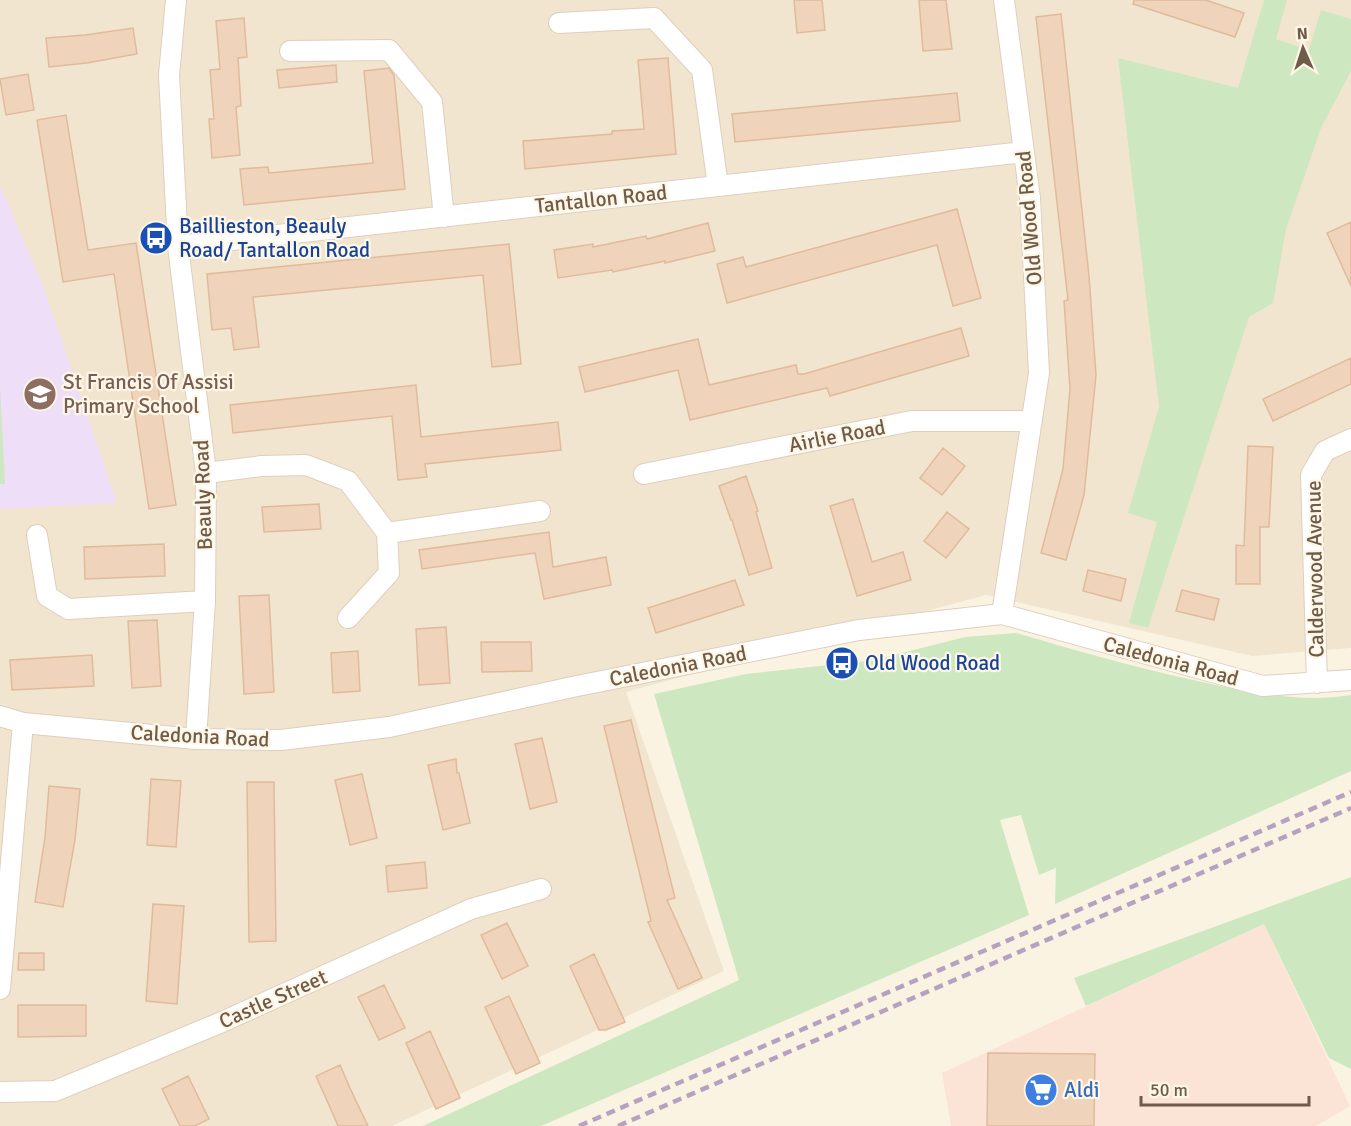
<svg xmlns="http://www.w3.org/2000/svg" width="1351" height="1126" font-family="Signika,sans-serif">
<style>
.residential{fill:#f2e5cf}
.commercial{fill:#fbe3d5}
.education{fill:#efdef7}
.green{fill:#cde7c0}
.building{fill:#efd3ba;stroke:#e0bb9b;stroke-width:1.5}
.lines{fill:none;stroke-linecap:round;stroke-linejoin:round}
.minor-casing{stroke:#decfbd;stroke-width:22}
.minor{stroke:#fff;stroke-width:20}
.rail{stroke:#b6a1c2;stroke-width:4.5;stroke-dasharray:9 6;stroke-linecap:butt}
.labels{text-anchor:middle;dominant-baseline:central;stroke-width:4.5;stroke-linejoin:round;paint-order:stroke}
.street-label{font-size:21px;fill:#705a49;stroke:#fef7e6}
.transit-label{font-size:21px;fill:#164399;stroke:#fef7e6;text-anchor:start}
.education-label{font-size:21px;fill:#785e54;stroke:#fef7e6;text-anchor:start}
.shop-label{font-size:21px;fill:#366cbe;stroke:#fef7e6;text-anchor:start}
</style>
<rect width="100%" height="100%" fill="#fbf3e1"/>
<path class="residential" d="M 0,0 L 1351,0 L 1351,648 L 1252,656 L 986,595 L 626,692 L 724,971 L 392,1126 L 0,1126 Z"/>
<path class="commercial" d="M 1264,924 L 1350,1106 L 1316,1126 L 951,1126 L 942,1073 Z"/>
<path class="education" d="M 0,185 L 43,286 L 117,503 L 0,509 Z"/>
<path class="green" d="M 1264,0 L 1287,0 L 1276,39 L 1309,50 L 1321,10 L 1351,19 L 1351,71 L 1321,128 L 1286,229 L 1273,303 L 1249,317 L 1148,628 L 1129,623 L 1157,522 L 1128,513 L 1159,407 L 1118,58 L 1238,88 Z
M 0,388 L 5,484 L 0,484 Z
M 1016,633 C 1075,650 1133,667 1193,680 C 1244,691 1299,704 1351,695 L 1351,771 L 1055,904 L 1056,868 L 1039,875 L 1021,815 L 1000,820 L 1029,915 L 541,1126 L 423,1126 L 739,980 L 654,694 L 746,674 L 874,660 L 965,637 Z
M 1351,877 L 1351,1069 L 1329,1058 L 1264,924 L 1086,1006 L 1074,978 Z"/>
<path class="building" d="M 794,0 L 822,0 L 825,30 L 797,33 Z
M 919,0 L 946,0 L 952,49 L 923,51 Z
M 1134,0 L 1206,0 L 1244,13 L 1235,37 L 1133,4 Z
M 1061,14 L 1089,276 L 1096,375 L 1084,495 L 1066,560 L 1041,553 L 1063,469 L 1070,389 L 1064,301 L 1068,300 L 1036,17 Z
M 244,18 L 247,57 L 238,58 L 241,106 L 236,107 L 240,155 L 212,158 L 209,119 L 214,119 L 210,70 L 220,69 L 216,21 Z
M 133,28 L 137,54 L 87,63 L 49,67 L 46,38 L 85,35 Z
M 668,58 L 676,154 L 525,169 L 523,141 L 612,134 L 612,131 L 644,129 L 638,60 Z
M 336,65 L 337,82 L 279,88 L 277,70 Z
M 389,68 L 394,75 L 405,189 L 244,205 L 240,169 L 268,167 L 269,173 L 373,163 L 364,71 Z
M 28,74 L 34,110 L 6,115 L 0,79 Z
M 957,93 L 960,121 L 735,142 L 732,114 Z
M 66,115 L 88,250 L 136,243 L 176,505 L 149,509 L 114,274 L 63,282 L 37,120 Z
M 957,209 L 981,298 L 953,306 L 937,245 L 727,303 L 717,264 L 743,257 L 746,267 Z
M 1351,222 L 1351,286 L 1327,233 Z
M 708,223 L 715,251 L 665,263 L 665,261 L 613,272 L 612,270 L 558,278 L 554,250 L 593,244 L 593,247 L 646,236 L 647,239 Z
M 509,244 L 521,364 L 492,367 L 483,275 L 253,297 L 259,347 L 234,350 L 231,328 L 212,330 L 207,274 Z
M 961,328 L 969,356 L 830,396 L 827,388 L 690,420 L 678,370 L 585,392 L 579,367 L 698,339 L 709,385 L 796,365 L 798,374 L 804,374 Z
M 1351,358 L 1351,384 L 1273,421 L 1263,399 Z
M 416,385 L 421,437 L 558,422 L 561,450 L 425,464 L 427,477 L 398,480 L 392,416 L 233,433 L 230,405 Z
M 1248,446 L 1273,447 L 1269,527 L 1260,527 L 1260,584 L 1236,584 L 1236,545 L 1244,546 Z
M 943,448 L 965,466 L 942,495 L 920,478 Z
M 746,476 L 758,511 L 756,512 L 772,568 L 749,575 L 732,520 L 731,520 L 719,486 Z
M 853,499 L 872,562 L 903,552 L 911,580 L 857,596 L 830,506 Z
M 319,504 L 321,529 L 264,532 L 262,507 Z
M 947,512 L 969,529 L 946,558 L 924,541 Z
M 549,532 L 553,567 L 606,557 L 611,585 L 544,599 L 535,553 L 422,569 L 419,550 Z
M 164,544 L 165,576 L 85,579 L 84,547 Z
M 1088,570 L 1126,579 L 1121,601 L 1083,591 Z
M 735,580 L 744,605 L 656,633 L 648,608 Z
M 1182,590 L 1219,599 L 1214,620 L 1176,611 Z
M 269,595 L 274,692 L 244,694 L 239,596 Z
M 157,620 L 161,686 L 132,688 L 128,621 Z
M 446,627 L 450,683 L 419,685 L 416,629 Z
M 481,642 L 531,642 L 532,671 L 482,672 Z
M 358,651 L 360,691 L 333,693 L 331,653 Z
M 92,655 L 94,686 L 12,690 L 10,660 Z
M 631,720 L 675,898 L 667,900 L 702,978 L 678,989 L 648,922 L 651,921 L 604,726 Z
M 542,738 L 557,802 L 530,809 L 515,744 Z
M 456,759 L 457,773 L 459,773 L 470,823 L 443,830 L 428,765 Z
M 362,774 L 377,838 L 350,845 L 335,780 Z
M 151,779 L 181,781 L 176,847 L 147,845 Z
M 247,782 L 274,782 L 276,941 L 249,942 Z
M 49,786 L 80,789 L 75,840 L 63,907 L 35,902 L 45,837 Z
M 425,862 L 427,888 L 388,892 L 386,866 Z
M 153,904 L 184,906 L 177,1004 L 146,1001 Z
M 507,923 L 528,966 L 502,979 L 481,935 Z
M 19,953 L 44,953 L 44,970 L 18,970 Z
M 594,954 L 625,1022 L 606,1030 L 599,1030 L 570,966 Z
M 384,985 L 405,1028 L 379,1040 L 358,997 Z
M 509,996 L 540,1063 L 516,1074 L 485,1007 Z
M 18,1005 L 86,1005 L 86,1036 L 18,1037 Z
M 430,1031 L 460,1098 L 436,1109 L 406,1043 Z
M 988,1053 L 1095,1054 L 1094,1126 L 987,1126 Z
M 340,1065 L 350,1088 L 368,1126 L 338,1126 L 336,1121 L 316,1076 Z
M 188,1076 L 209,1119 L 195,1126 L 180,1126 L 162,1089 Z"/>
<g class="lines">
<defs>
<path id="minor" d="M 176,0 L 169,75 L 178,246 L 206,473 L 205,601 L 196,739
M 559,23 L 654,18 L 702,70 L 718,186
M 290,51 L 389,50 L 432,102 L 444,217
M 178,246 L 1024,152
M 206,473 L 262,466 L 306,465 L 348,481 L 387,533 L 540,511
M 644,474 L 912,421 L 1032,421
M 37,535 L 47,596 L 68,609 L 205,601
M 1002,614 L 1039,373 L 1030,198 L 1004,0
M 348,618 L 389,573 L 387,533
M 1317,683 L 1311,475 L 1325,451 L 1351,439
M 0,716 L 23,723 L 196,739 L 281,740 L 389,727 L 577,686 L 859,630 L 1002,614 L 1263,686 L 1351,680
M 0,989 L 23,723
M 0,1092 L 55,1091 L 222,1022 L 471,909 L 541,889"/>
</defs>
<use href="#minor" class="minor-casing"/>
<use href="#minor" class="minor"/>
<path class="rail" d="M 579,1126 L 1351,792
M 618,1126 L 1351,808"/>
</g>
<defs>
<symbol id="bus-disc" viewBox="-11 -11 22 22"><circle r="9.5" fill="#1a4fb4" stroke="#fef7e6"/><path d="M-5-6H5V4H4V6H2V4H-2V6H-4V4H-5ZM-3.5-4V0h7V-4ZM-3.5 1.2v1.5H-2V1.2ZM2 1.2v1.5H3.5V1.2Z" fill="#fff"/></symbol>
<symbol id="school-disc" viewBox="-11 -11 22 22"><circle r="9.5" fill="#8d6e63" stroke="#fef7e6"/><path d="M0-5L7-2L0 1L-7-2ZM-4 1L0 2.5L4 1V4Q0 6-4 4Z" fill="#fff"/></symbol>
<symbol id="supermarket-disc" viewBox="-11 -11 22 22"><circle r="9.5" fill="#3f7fe0" stroke="#fef7e6"/><path d="M-6-5.5h2.5l.6 2H6L4.5 2H-2.5L-4.4-4H-6ZM-1.5 3.2a1.3 1.3 0 1 0 .1 0ZM3 3.2a1.3 1.3 0 1 0 .1 0Z" fill="#fff"/></symbol>
</defs>
<g fill-rule="evenodd">
<use href="#bus-disc" x="137" y="219" width="38" height="38"/>
<use href="#school-disc" x="21" y="375" width="38" height="38"/>
<use href="#bus-disc" x="823" y="644" width="38" height="38"/>
<use href="#supermarket-disc" x="1022" y="1071" width="38" height="38"/>
</g>
<g class="labels">
<g class="street-label">
<text transform="translate(601 199) rotate(-6)">Tantallon Road</text>
<text transform="translate(1029 218) rotate(-95)">Old Wood Road</text>
<text transform="translate(837 436) rotate(-11)">Airlie Road</text>
<text transform="translate(203 495) rotate(-92)">Beauly Road</text>
<text transform="translate(1315 569) rotate(-91)">Calderwood Avenue</text>
<text transform="translate(1171 661) rotate(15)">Caledonia Road</text>
<text transform="translate(678 666) rotate(-11)">Caledonia Road</text>
<text transform="translate(200 736) rotate(3)">Caledonia Road</text>
<text transform="translate(273 999) rotate(-24)">Castle Street</text>
</g>
<g class="transit-label">
<text x="179" y="226">Baillieston, Beauly<tspan x="179" dy="24">Road/ Tantallon Road</tspan></text>
<text x="865" y="663">Old Wood Road</text>
</g>
<g class="education-label">
<text x="63" y="382">St Francis Of Assisi<tspan x="63" dy="24">Primary School</tspan></text>
</g>
<g class="shop-label">
<text x="1064" y="1090">Aldi</text>
</g>
</g>
<g transform="translate(1303 48) rotate(357)" stroke="#fef7e6" stroke-width="4.5" paint-order="stroke">
<path d="M0-4.5L10 22L0 15L-10 22Z" fill="#705a49"/>
<text y="-9" font-size="16" font-weight="bold" text-anchor="middle" fill="#705a49">N</text>
</g>
<path d="M1141 1096v9h168v-9" fill="none" stroke="#705a49" stroke-width="3"/>
<text x="1150" y="1096" font-size="18" fill="#705a49" stroke="#fef7e6" stroke-width="4.5" paint-order="stroke">50 m</text>
</svg>
